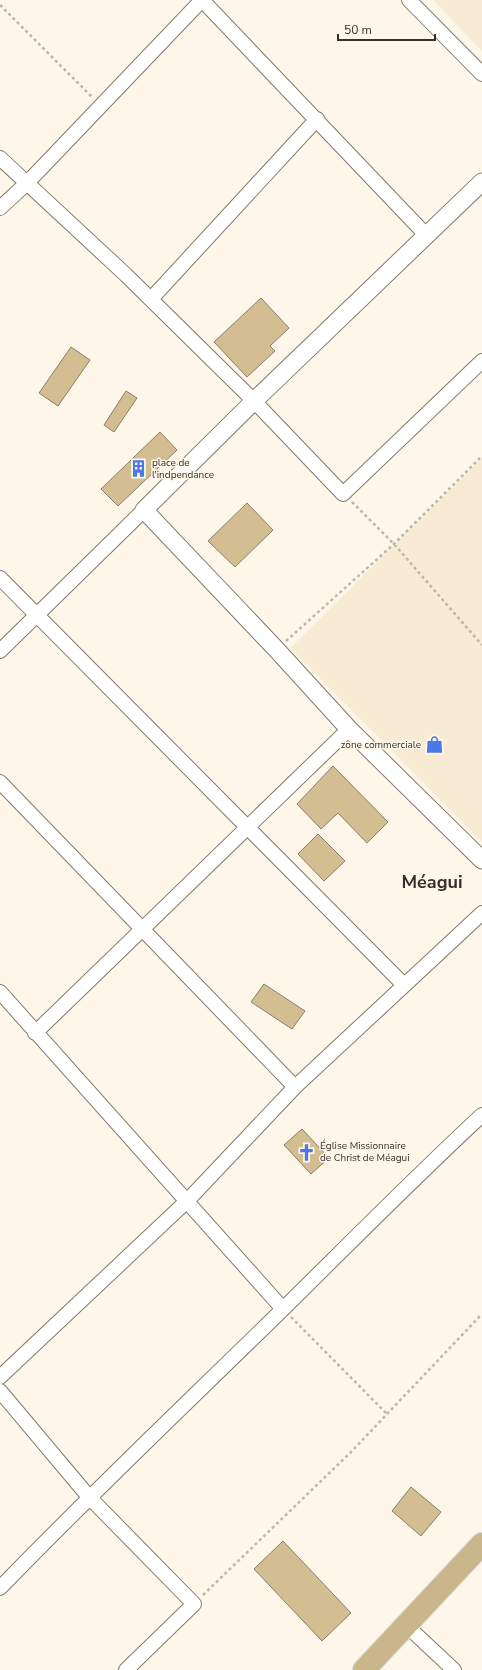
<svg xmlns="http://www.w3.org/2000/svg" width="482" height="1670" font-family="'Nunito Sans',sans-serif">
<style>
.built{fill:#f7ebd3}
.building{fill:#d3be91;stroke:#867f6f}
.lines{fill:none;stroke-linecap:round;stroke-linejoin:round}
.minor-casing{stroke:#827b6b;stroke-width:16}
.tertiary-casing{stroke:#827b6b;stroke-width:19}
.primary-casing{stroke:#dadad9;stroke-width:24}
.path{stroke:#bdb7ab;stroke-width:2.5;stroke-dasharray:3 3;stroke-linecap:butt}
.minor{stroke:#fff;stroke-width:14}
.tertiary{stroke:#fff;stroke-width:17}
.primary{stroke:#cab68b;stroke-width:22}
.labels{text-anchor:middle;dominant-baseline:central;stroke-width:3;stroke-linejoin:round;paint-order:stroke}
.poi-label{font-size:10px;fill:#34312a;stroke:#fef7e9;text-anchor:start}
.town-label{font-size:18px;font-weight:bold;fill:#34312a;stroke:#fef7e9}
</style>
<rect width="100%" height="100%" fill="#fef7e9"/>
<path class="built" d="M 433,0 L 482,0 L 482,51 Z
M 482,458 L 482,842 L 290,648 Z"/>
<path class="building" d="M 261,298 L 289,328 L 270,346 L 275,351 L 247,377 L 214,342 Z
M 71,347 L 90,360 L 58,406 L 39,393 Z
M 126,391 L 137,398 L 114,432 L 104,425 Z
M 160,432 L 177,450 L 118,506 L 101,489 Z
M 247,503 L 273,530 L 235,567 L 208,541 Z
M 333,766 L 388,822 L 367,843 L 338,813 L 321,829 L 297,804 Z
M 318,834 L 345,861 L 324,881 L 298,854 Z
M 264,984 L 305,1011 L 292,1029 L 251,1002 Z
M 302,1129 L 329,1158 L 311,1174 L 284,1145 Z
M 411,1487 L 441,1512 L 421,1536 L 392,1511 Z
M 283,1541 L 351,1613 L 322,1641 L 254,1569 Z"/>
<g class="lines">
<defs>
<path id="minor" d="M 202,0 L 427,236
M 409,0 L 482,74
M 0,158 L 126,275 L 254,401 L 343,494 L 482,361
M 0,208 L 27,183 L 202,0
M 151,299 L 317,119
M 0,578 L 404,985
M 0,651 L 144,510
M 0,782 L 295,1087
M 0,992 L 283,1309
M 35,1033 L 349,729
M 0,1377 L 188,1200 L 295,1087 L 482,913
M 0,1391 L 89,1497 L 194,1604 L 126,1670
M 0,1588 C 92,1493 188,1402 283,1309 C 349,1244 414,1178 482,1115
M 407,1626 L 454,1670"/>
<path id="tertiary" d="M 482,182 L 254,401 L 144,510 L 276,649 L 349,729 L 482,860"/>
<path id="primary" d="M 364,1670 L 482,1544"/>
</defs>
<use href="#minor" class="minor-casing"/>
<use href="#tertiary" class="tertiary-casing"/>
<use href="#primary" class="primary-casing"/>
<path class="path" d="M 0,5 L 92,97
M 352,502 L 394,544 L 482,645
M 286,641 L 394,544 L 482,456
M 291,1317 L 388,1415
M 203,1595 L 351,1452 L 482,1314"/>
<use href="#minor" class="minor"/>
<use href="#tertiary" class="tertiary"/>
<use href="#primary" class="primary"/>
</g>
<defs>
<symbol id="building-bare" viewBox="-9 -9 18 18"><path d="M-4-6H4V6H1V3H-1V6H-4ZM-2.5-4.3h1.7v1.8h-1.7ZM.8-4.3h1.7v1.8H.8ZM-2.5-1h1.7V.8h-1.7ZM.8-1h1.7V.8H.8Z" fill="#4b77ea" stroke="#fef7e9" stroke-width="2.5" paint-order="stroke"/></symbol>
<symbol id="shop-bare" viewBox="-9 -9 18 18"><path d="M-5-2.5h2.3a2.7 3.5 0 0 1 5.4 0H5L5.5 6h-11ZM-1.5-2.5h3a1.5 2.3 0 0 0-3 0Z" fill="#4b77ea" stroke="#fef7e9" stroke-width="2.5" paint-order="stroke"/></symbol>
<symbol id="church-bare" viewBox="-9 -9 18 18"><path d="M-1.2-6h2.4v3.5h3.3v2.4h-3.3V6h-2.4V-.1h-3.3v-2.4h3.3Z" fill="#4b77ea" stroke="#fef7e9" stroke-width="2.5" paint-order="stroke"/></symbol>
</defs>
<g fill-rule="evenodd">
<use href="#building-bare" x="126" y="456" width="25" height="25"/>
<use href="#shop-bare" x="422" y="732" width="25" height="25"/>
<use href="#church-bare" x="294" y="1140" width="25" height="25"/>
</g>
<g class="labels">
<g class="poi-label">
<text x="152" y="463">place de<tspan x="152" dy="12">l'indpendance</tspan></text>
<text x="421" y="745" text-anchor="end">zone commerciale</text>
<text x="320" y="1146">Église Missionnaire<tspan x="320" dy="12">de Christ de Méagui</tspan></text>
</g>
<g class="town-label">
<text x="432" y="882">Méagui</text>
</g>
</g>
<path d="M338 34v6h97v-6" fill="none" stroke="#34312a" stroke-width="2"/>
<text x="344" y="34" font-size="12" fill="#34312a" stroke="#fef7e9" stroke-width="3" paint-order="stroke">50 m</text>
</svg>
